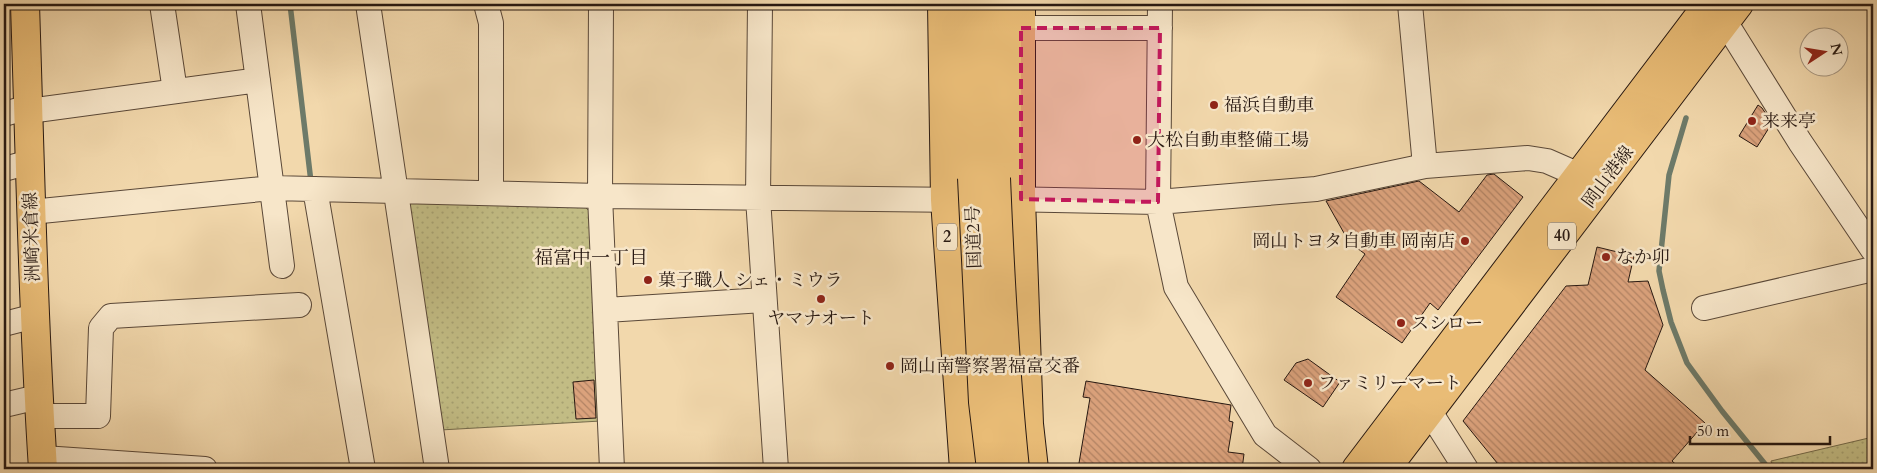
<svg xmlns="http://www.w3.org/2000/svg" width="1877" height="473" font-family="Cardo,'Noto Serif JP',serif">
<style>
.green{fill:url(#green-dots);stroke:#746a4a}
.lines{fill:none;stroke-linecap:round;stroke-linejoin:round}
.stream{stroke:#6d7a69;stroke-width:5.5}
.building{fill:url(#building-back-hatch);stroke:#271811}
.minor-casing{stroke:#5a4838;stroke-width:26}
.major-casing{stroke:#271811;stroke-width:30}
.highway-casing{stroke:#271811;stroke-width:30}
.minor{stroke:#f7e6c9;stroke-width:24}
.major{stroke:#e9bc76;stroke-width:28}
.highway{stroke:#e9bc76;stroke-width:28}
.highway-bridge-casing{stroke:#271811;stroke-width:30;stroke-linecap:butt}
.highway-bridge{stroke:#e9bc76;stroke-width:28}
.marked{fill:#c2185b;fill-opacity:0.2;stroke:#c2185b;stroke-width:4;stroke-dasharray:10 6;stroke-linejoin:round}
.poi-dot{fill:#8f2418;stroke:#f7e6c9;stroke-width:2}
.labels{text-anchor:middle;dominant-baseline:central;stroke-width:5;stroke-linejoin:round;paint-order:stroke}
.shield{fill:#f7e6c9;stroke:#655648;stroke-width:1}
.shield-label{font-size:16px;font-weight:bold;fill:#271811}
.poi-label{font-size:18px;fill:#271811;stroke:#f7e6c9;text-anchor:start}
.street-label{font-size:18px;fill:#271811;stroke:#f7e6c9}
.neighbourhood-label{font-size:19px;fill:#271811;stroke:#f7e6c9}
</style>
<defs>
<pattern id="green-dots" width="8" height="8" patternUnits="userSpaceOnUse" patternTransform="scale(1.25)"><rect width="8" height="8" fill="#c2bc84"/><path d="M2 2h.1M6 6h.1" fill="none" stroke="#a7a171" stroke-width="1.8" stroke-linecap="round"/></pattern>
<pattern id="building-back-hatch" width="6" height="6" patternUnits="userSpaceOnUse" patternTransform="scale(1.25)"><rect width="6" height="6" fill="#dba27c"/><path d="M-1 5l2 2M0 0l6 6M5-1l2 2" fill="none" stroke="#b28364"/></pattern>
</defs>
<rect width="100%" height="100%" fill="#f2d8ac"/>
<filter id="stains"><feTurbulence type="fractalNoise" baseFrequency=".004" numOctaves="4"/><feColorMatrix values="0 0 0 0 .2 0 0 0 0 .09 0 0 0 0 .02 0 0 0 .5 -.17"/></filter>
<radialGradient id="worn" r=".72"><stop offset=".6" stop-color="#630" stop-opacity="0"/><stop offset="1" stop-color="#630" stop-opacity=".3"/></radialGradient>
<path class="green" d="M 414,200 L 580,202 L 589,211 L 601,421 L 440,430 L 406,210 Z
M 1873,437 L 1873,469 L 1773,469 L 1771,461 Z"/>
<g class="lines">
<path class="stream" d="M 290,4 L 311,182
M 1686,118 L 1669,175 L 1659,271 L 1663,290 L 1671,322 L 1687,363 L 1722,411 L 1765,464 L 1767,469"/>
</g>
<path class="building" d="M 1758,105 L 1762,108 L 1772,123 L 1757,147 L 1739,136 Z
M 1494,174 L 1523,197 L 1438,310 L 1430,303 L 1402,343 L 1336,297 L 1365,254 L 1349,242 L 1326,201 L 1419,181 L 1459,212 L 1487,175 Z
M 1597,247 L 1634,256 L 1628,282 L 1648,281 L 1663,325 L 1645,370 L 1705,423 L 1672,461 L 1681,469 L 1502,469 L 1463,421 L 1566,286 L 1588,285 Z
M 1308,359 L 1340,382 L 1323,407 L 1284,380 L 1296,363 Z
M 594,380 L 596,418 L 576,419 L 573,382 Z
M 1086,381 L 1231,405 L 1229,421 L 1233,422 L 1228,452 L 1244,454 L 1242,469 L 1078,469 L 1090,398 L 1083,397 Z"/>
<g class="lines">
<defs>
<path id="minor" d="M 162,4 L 175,91
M 248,4 L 282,266
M 368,4 L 437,469
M 486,4 L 491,23 L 491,193
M 601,4 L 600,196 L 612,469
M 760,4 L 758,198 L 776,469
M 1160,4 L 1158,202 L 1176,287 L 1265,435 L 1309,469
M 1410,4 L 1425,166
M 1716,7 L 1800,142 L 1873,250
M 1021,28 L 1160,28
M 29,111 L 258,80
M 4,114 L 29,107
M 4,169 L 30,162
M 315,189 L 363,469
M 1004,199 L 1158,202 L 1316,189 L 1425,166 L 1528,158 L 1547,161 L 1579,175
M 31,212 L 272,188 L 600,196 L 963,200
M 1704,308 L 1873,269
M 606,310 L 764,300
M 4,324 L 35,316
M 1415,401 L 1430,412 L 1466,469
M 4,405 L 38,397
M 40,416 L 98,416 L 101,328 L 111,316 L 299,305
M 43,458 L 205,469"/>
<path id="major" d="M 25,4 C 30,159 33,314 43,469
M 1356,469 L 1708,4
M 1386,469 L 1739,4"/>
<path id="highway" d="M 942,4 L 945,200 L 964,469
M 968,4 L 972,178
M 993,4 L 996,178
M 1021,4 L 1021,199 L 1029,424 L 1034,469"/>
</defs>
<use href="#minor" class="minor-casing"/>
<use href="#major" class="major-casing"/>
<use href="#highway" class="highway-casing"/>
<use href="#minor" class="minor"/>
<use href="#major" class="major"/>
<use href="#highway" class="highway"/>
<defs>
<path id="highway-bridge" d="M 972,178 L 983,402 L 991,469
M 996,178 C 1000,275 1005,372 1015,469"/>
</defs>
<use href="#highway-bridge" class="highway-bridge-casing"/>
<use href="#highway-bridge" class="highway-bridge"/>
</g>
<path class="marked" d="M 1021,28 L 1160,28 L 1158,202 L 1021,199 Z"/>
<g class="poi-dot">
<circle cx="1214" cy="105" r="5"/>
<circle cx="1752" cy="121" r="5"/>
<circle cx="1137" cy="140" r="5"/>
<circle cx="1465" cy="241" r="5"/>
<circle cx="1606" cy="257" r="5"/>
<circle cx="648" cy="280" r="5"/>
<circle cx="821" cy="299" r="5"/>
<circle cx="1401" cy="323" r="5"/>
<circle cx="890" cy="366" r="5"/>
<circle cx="1308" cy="383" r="5"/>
</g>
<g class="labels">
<g class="shield">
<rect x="1548" y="222.5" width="28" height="27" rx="4"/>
<rect x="937" y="223.5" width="20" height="27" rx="4"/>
</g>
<g class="shield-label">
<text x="1562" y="236">40</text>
<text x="947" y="237">2</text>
</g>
<g class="poi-label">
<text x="1224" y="105">福浜自動車</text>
<text x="1762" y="121">来来亭</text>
<text x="1147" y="140">大松自動車整備工場</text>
<text x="1455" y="241" text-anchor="end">岡山トヨタ自動車 岡南店</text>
<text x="1616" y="257">なか卯</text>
<text x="658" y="280">菓子職人 シェ・ミウラ</text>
<text x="821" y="318" text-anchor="middle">ヤマナオート</text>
<text x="1411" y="323">スシロー</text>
<text x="900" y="366">岡山南警察署福富交番</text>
<text x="1318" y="383">ファミリーマート</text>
</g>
<g class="street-label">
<text transform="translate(1608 177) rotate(-53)">岡山港線</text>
<text transform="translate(32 237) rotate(-92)">洲崎米倉線</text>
<text transform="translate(974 237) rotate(-92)">国道2号</text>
</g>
<g class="neighbourhood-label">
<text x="591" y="258">福富中一丁目</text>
</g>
</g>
<rect width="1877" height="473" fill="none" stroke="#f2d8ac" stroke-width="20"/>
<rect x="5" y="5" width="1867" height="463" fill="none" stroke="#271811" stroke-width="2.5"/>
<rect x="10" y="10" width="1857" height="453" fill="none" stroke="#271811"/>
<g transform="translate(1824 52) rotate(78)"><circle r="24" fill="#f7e6c9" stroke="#a4947f"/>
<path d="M0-4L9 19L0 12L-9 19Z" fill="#8f2418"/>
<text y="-8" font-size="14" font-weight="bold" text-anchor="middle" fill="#271811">N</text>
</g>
<path d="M1690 436v8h140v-8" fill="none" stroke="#271811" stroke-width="2.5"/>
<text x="1697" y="436" font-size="15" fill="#271811" stroke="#f7e6c9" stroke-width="4" paint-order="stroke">50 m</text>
<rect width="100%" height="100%" filter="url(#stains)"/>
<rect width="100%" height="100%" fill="url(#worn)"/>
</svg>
